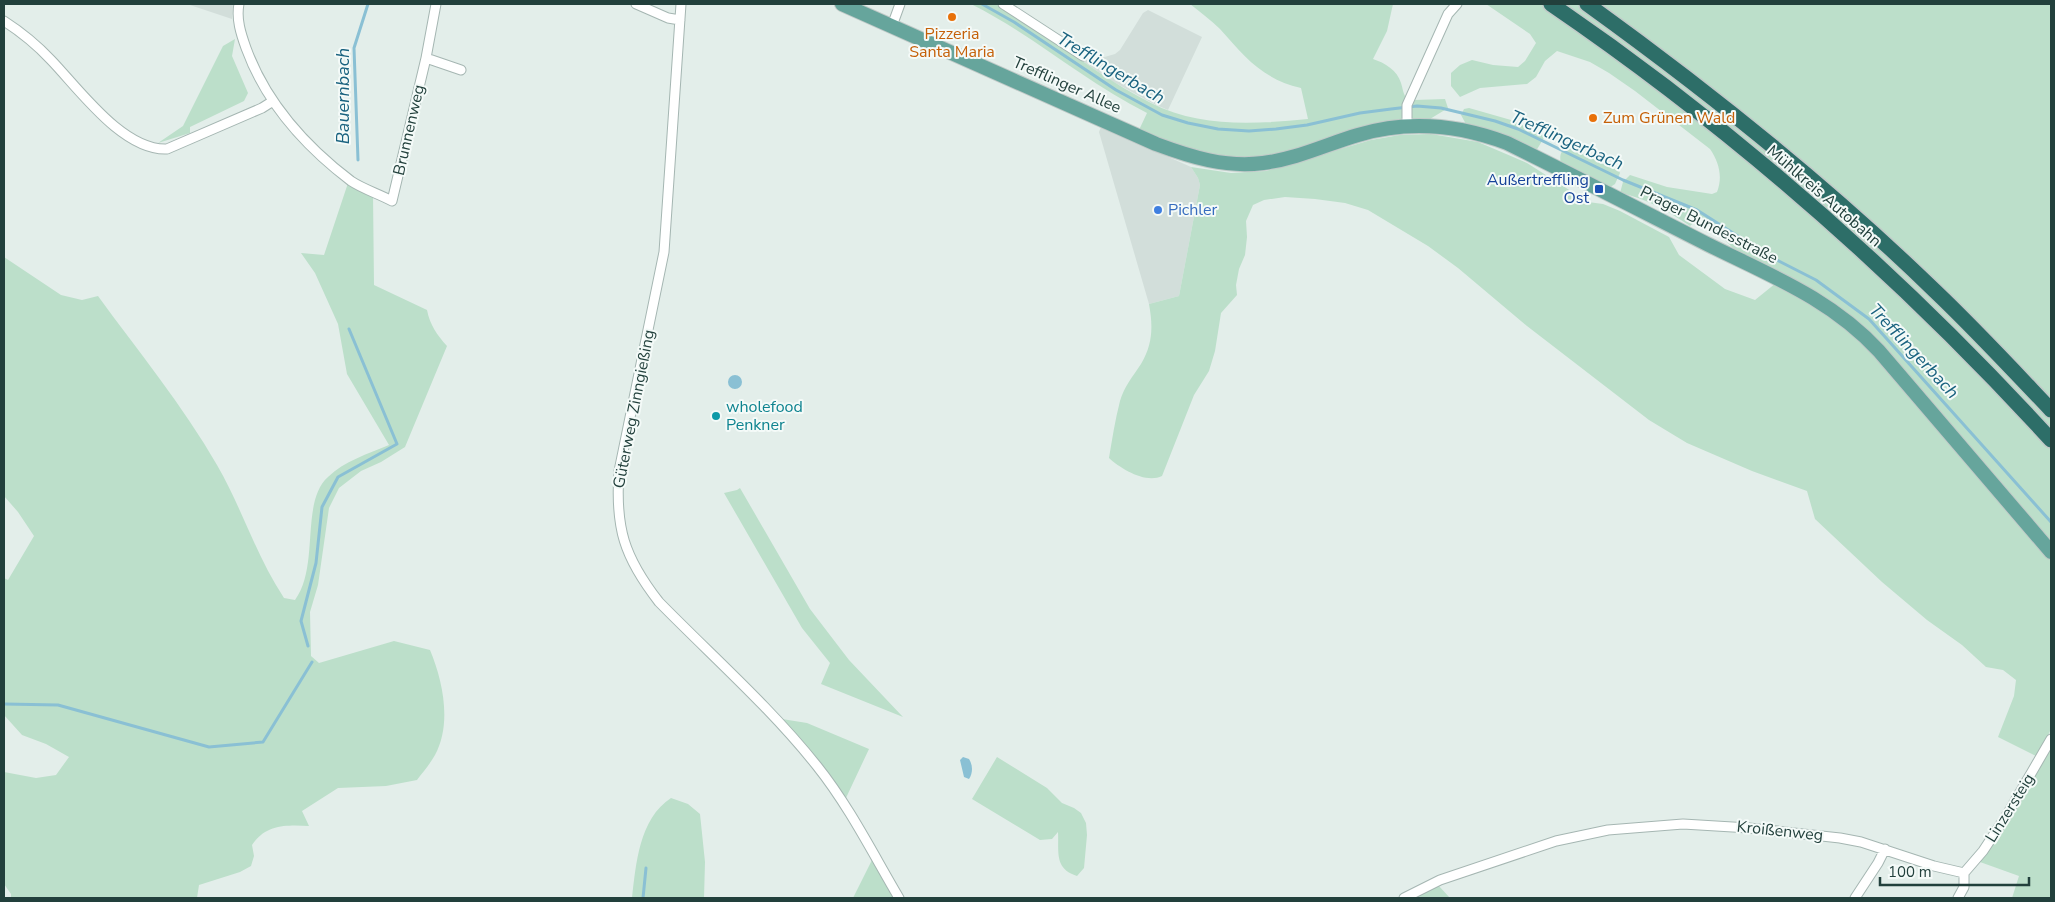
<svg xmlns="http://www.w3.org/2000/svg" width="2055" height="902" font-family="'Nunito Sans',sans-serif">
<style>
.built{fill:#d2deda}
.green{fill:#bcdfca}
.water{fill:#8ac0d4}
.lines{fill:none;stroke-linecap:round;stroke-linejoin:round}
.stream{stroke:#8ac0d4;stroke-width:3}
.street-casing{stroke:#a5b6b2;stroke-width:11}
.primary-casing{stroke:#c1cac8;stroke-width:16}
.highway-casing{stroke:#c1cac8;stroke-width:18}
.street{stroke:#fff;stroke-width:9}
.primary{stroke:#66a59c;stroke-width:14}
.highway{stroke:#2d6e68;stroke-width:15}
.food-dot{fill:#e8710a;stroke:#f4faf8;stroke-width:2}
.transit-dot{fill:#1a4fb4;stroke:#f4faf8;stroke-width:2}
.shop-dot{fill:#3f7fe0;stroke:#f4faf8;stroke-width:2}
.culture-dot{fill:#0f9aa8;stroke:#f4faf8;stroke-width:2}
.labels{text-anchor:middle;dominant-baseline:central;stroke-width:4;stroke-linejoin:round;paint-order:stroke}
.food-label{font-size:16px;fill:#c56008;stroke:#f4faf8}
.street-label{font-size:16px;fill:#22403c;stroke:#f4faf8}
.transit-label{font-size:16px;fill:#164399;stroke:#f4faf8;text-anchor:end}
.shop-label{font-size:16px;fill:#366cbe;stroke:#f4faf8;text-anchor:start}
.culture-label{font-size:16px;fill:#0d838f;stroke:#f4faf8;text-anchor:start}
.water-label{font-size:18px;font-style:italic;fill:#19627f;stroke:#f4faf8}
</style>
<rect width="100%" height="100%" fill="#e3eeea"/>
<path class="built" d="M 187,4 L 233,4 L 232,19 Z
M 1148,10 L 1202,37 L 1168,110 L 1152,103 L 1110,80 L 1081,60 L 1086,52 L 1101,58 L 1115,54 L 1120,50 L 1143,13 Z
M 1101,127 L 1191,167 L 1198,178 L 1200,185 L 1179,296 L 1149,304 L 1099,132 Z"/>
<path class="green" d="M 971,4 C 978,4 986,3 993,4 C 1006,6 1034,27 1045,35 C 1080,59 1113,84 1151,103 C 1200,128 1255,124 1308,119 L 1301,88 C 1262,79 1245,57 1220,29 C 1211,20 1200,12 1190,4 L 1393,4 L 1387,31 L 1373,59 C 1385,63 1397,70 1401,83 C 1403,89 1403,94 1407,99 L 1401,121 C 1355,134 1299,155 1253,158 C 1214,161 1175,144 1139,130 L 1147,113 C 1085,82 1033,35 971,4 Z
M 1486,4 L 2051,4 L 2051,729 L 2038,757 L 1998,737 L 2014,696 L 2016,680 L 2003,670 L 1986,667 L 1962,645 L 1927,620 L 1882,582 L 1815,519 L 1807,491 L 1752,471 L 1687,443 L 1649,420 L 1527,326 L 1458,268 L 1428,246 L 1368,210 L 1345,203 L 1315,199 L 1285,197 L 1264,200 L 1253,205 L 1246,221 L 1247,237 L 1245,255 L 1239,269 L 1236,285 L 1237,295 L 1221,313 L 1215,351 L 1209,371 L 1194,395 L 1162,476 C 1146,484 1121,469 1109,458 C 1112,440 1115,420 1120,401 C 1124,387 1133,376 1141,364 C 1153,344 1153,326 1149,304 L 1179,296 L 1200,185 L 1198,178 L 1191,167 L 1231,173 L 1266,171 L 1371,140 L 1400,135 L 1431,134 L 1478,142 L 1527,163 L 1588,202 L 1603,204 L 1620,211 L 1669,237 L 1679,255 L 1725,289 L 1755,300 L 1782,278 C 1769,271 1751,265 1740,255 C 1726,242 1715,227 1698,219 L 1690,226 C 1668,211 1646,198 1620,193 L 1623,182 L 1630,175 L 1667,187 L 1712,194 L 1717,192 C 1723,177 1719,162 1710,149 L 1635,91 L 1609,73 L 1590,62 L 1557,51 L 1545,61 L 1536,77 L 1527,84 L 1480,88 L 1460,97 L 1451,86 L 1451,73 L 1460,65 L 1472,60 L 1493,65 L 1518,67 L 1525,61 L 1536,43 L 1530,34 Z
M 235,39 L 232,56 L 248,93 L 244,101 L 190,127 L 190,133 L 158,143 L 183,126 L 223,46 Z
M 1445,99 L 1448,108 L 1430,119 L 1410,120 L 1410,108 L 1414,100 Z
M 1469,108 L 1511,120 L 1545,136 L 1536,151 L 1467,126 L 1461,115 L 1464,109 Z
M 1567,147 L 1619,171 L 1620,173 L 1615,184 L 1609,188 L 1561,163 C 1559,156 1561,150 1567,147 Z
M 349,180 L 373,194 L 374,285 L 427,310 C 430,325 437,335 447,346 L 405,447 L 381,462 L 361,471 L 339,488 L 329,508 L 318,585 L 310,612 L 311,656 L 319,663 L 394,641 L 430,650 C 443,681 452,724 435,755 C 430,764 423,772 417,780 L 386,786 L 338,788 L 302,811 L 309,826 C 287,825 266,824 252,845 L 254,856 L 251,866 L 240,872 L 199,885 L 197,898 L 11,898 L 11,894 L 4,884 L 4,772 L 36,778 L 56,775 L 69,757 L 46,744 L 22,735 L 4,715 L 4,578 L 8,580 L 34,536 L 18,512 L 4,496 L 4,257 L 61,295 L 82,300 L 98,296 C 138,351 183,406 217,465 C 242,508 256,556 284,598 L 295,600 C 320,566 300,502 328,477 C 344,461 368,454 389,445 L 347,374 L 338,324 L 315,273 L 301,253 L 324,255 Z
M 740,488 L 810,609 L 849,660 L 903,717 L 821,684 L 830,663 L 802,628 L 724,493 L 737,490 Z
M 782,719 L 807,723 L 869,749 L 845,800 L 829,775 Z
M 2051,746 L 2051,898 L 2012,898 L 2019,876 L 1980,862 L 2011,814 Z
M 997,757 L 1047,788 L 1062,803 L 1074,808 L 1081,813 L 1086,823 L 1087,835 L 1084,868 L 1077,876 C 1054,869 1059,852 1058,832 L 1052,839 L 1040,840 L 972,799 Z
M 671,798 L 688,804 L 700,814 L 705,862 L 704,898 L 632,898 C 636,864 639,819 671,798 Z
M 872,860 L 895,898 L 853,898 Z
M 1438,885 L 1450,898 L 1413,898 Z"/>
<path class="water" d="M728 382a7 7 0 1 1 14 0a7 7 0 1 1-14 0Z
M 963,757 L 969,759 C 973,765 973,773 969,779 L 964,777 L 960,760 Z"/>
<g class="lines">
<path class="stream" d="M 982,4 L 1014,22 L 1116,90 L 1162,115 L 1188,123 L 1218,129 L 1249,131 L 1276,129 L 1307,125 L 1360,113 L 1391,109 L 1417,106 L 1441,108 L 1495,121 L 1518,129 L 1623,180 L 1697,210 L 1769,256 L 1816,280 L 1869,319 L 2051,522
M 358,160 L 354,48 L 368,4
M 308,646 L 301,621 L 316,563 L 322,507 L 338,477 L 397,444 L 349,329
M 4,704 L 58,705 L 209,747 L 263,742 L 312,662
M 643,898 L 646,868"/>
<defs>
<path id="street" d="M 239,4 C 236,19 241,34 246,48 C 266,103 305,146 351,181 C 363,189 379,194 392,201 L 426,58 L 436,4
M 636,4 L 668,18 L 680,20
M 681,4 L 664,252 L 619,471 C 615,528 624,557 659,602 C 712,656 770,707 817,766 C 849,806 873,854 899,898
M 1003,4 L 1083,56
M 4,21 C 21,32 37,45 51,60 C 79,89 123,151 167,149 L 262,108 L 273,101
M 892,26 L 900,4
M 426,58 L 461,70
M 1407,126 L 1407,105 L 1448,14 L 1457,4
M 1964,873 L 1983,851 L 2008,813 L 2051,739
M 1404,898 L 1440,880 L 1556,841 L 1608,830 L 1683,824 L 1749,828 L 1840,838 L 1861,842 L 1934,866 L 1964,873
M 1855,898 L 1878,863 L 1885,849
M 1958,898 L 1964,887 L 1964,873"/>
<path id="primary" d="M 842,4 L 1156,144 C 1191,157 1226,168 1263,163 C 1297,159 1327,144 1358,135 C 1408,120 1459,125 1507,143 C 1574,176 1640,210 1707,244 C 1769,275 1830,298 1879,351 L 2051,552"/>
<path id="highway" d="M 1551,4 C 1734,129 1902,277 2051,440
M 1587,4 C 1709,92 1827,186 1935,291 C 1975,329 2013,370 2051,410"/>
</defs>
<use href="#street" class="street-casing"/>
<use href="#primary" class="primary-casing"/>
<use href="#highway" class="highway-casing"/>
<use href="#street" class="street"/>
<use href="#primary" class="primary"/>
<use href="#highway" class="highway"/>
</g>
<g class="food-dot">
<circle cx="952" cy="17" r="5"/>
<circle cx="1593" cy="118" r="5"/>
</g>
<rect class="transit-dot" x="1594" y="184" width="10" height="10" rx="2.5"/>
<circle class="shop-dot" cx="1158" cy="210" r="5"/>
<circle class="culture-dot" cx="716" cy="416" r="5"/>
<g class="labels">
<g class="food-label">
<text x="952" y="34">Pizzeria<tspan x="952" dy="18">Santa Maria</tspan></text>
<text x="1603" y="118" text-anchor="start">Zum Grünen Wald</text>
</g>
<g class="street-label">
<text transform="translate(1067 85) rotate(24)">Trefflinger Allee</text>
<text transform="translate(409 130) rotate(-77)">Brunnenweg</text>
<text transform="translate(1824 196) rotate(41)">Mühlkreis Autobahn</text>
<text transform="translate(1709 225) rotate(27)">Prager Bundesstraße</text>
<text transform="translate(634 409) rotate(-79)">Güterweg Zinngießing</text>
<text transform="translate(2010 808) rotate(-58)">Linzersteig</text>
<text transform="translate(1780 831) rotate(6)">Kroißenweg</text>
</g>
<g class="transit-label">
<text x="1589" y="180">Außertreffling<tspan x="1589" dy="18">Ost</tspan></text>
</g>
<g class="shop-label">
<text x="1168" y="210">Pichler</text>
</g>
<g class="culture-label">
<text x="726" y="407">wholefood<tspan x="726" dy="18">Penkner</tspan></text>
</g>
<g class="water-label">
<text transform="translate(1111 68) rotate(31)">Trefflingerbach</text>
<text transform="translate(343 96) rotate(-90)">Bauernbach</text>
<text transform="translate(1567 140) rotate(24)">Trefflingerbach</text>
<text transform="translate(1914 351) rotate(47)">Trefflingerbach</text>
</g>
</g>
<rect width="2055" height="902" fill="none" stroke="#22403c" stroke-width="10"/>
<path d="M1880 877v8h149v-8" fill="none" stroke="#22403c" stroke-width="2.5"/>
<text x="1888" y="877" font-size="15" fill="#22403c" stroke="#f4faf8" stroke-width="4" paint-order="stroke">100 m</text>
</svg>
